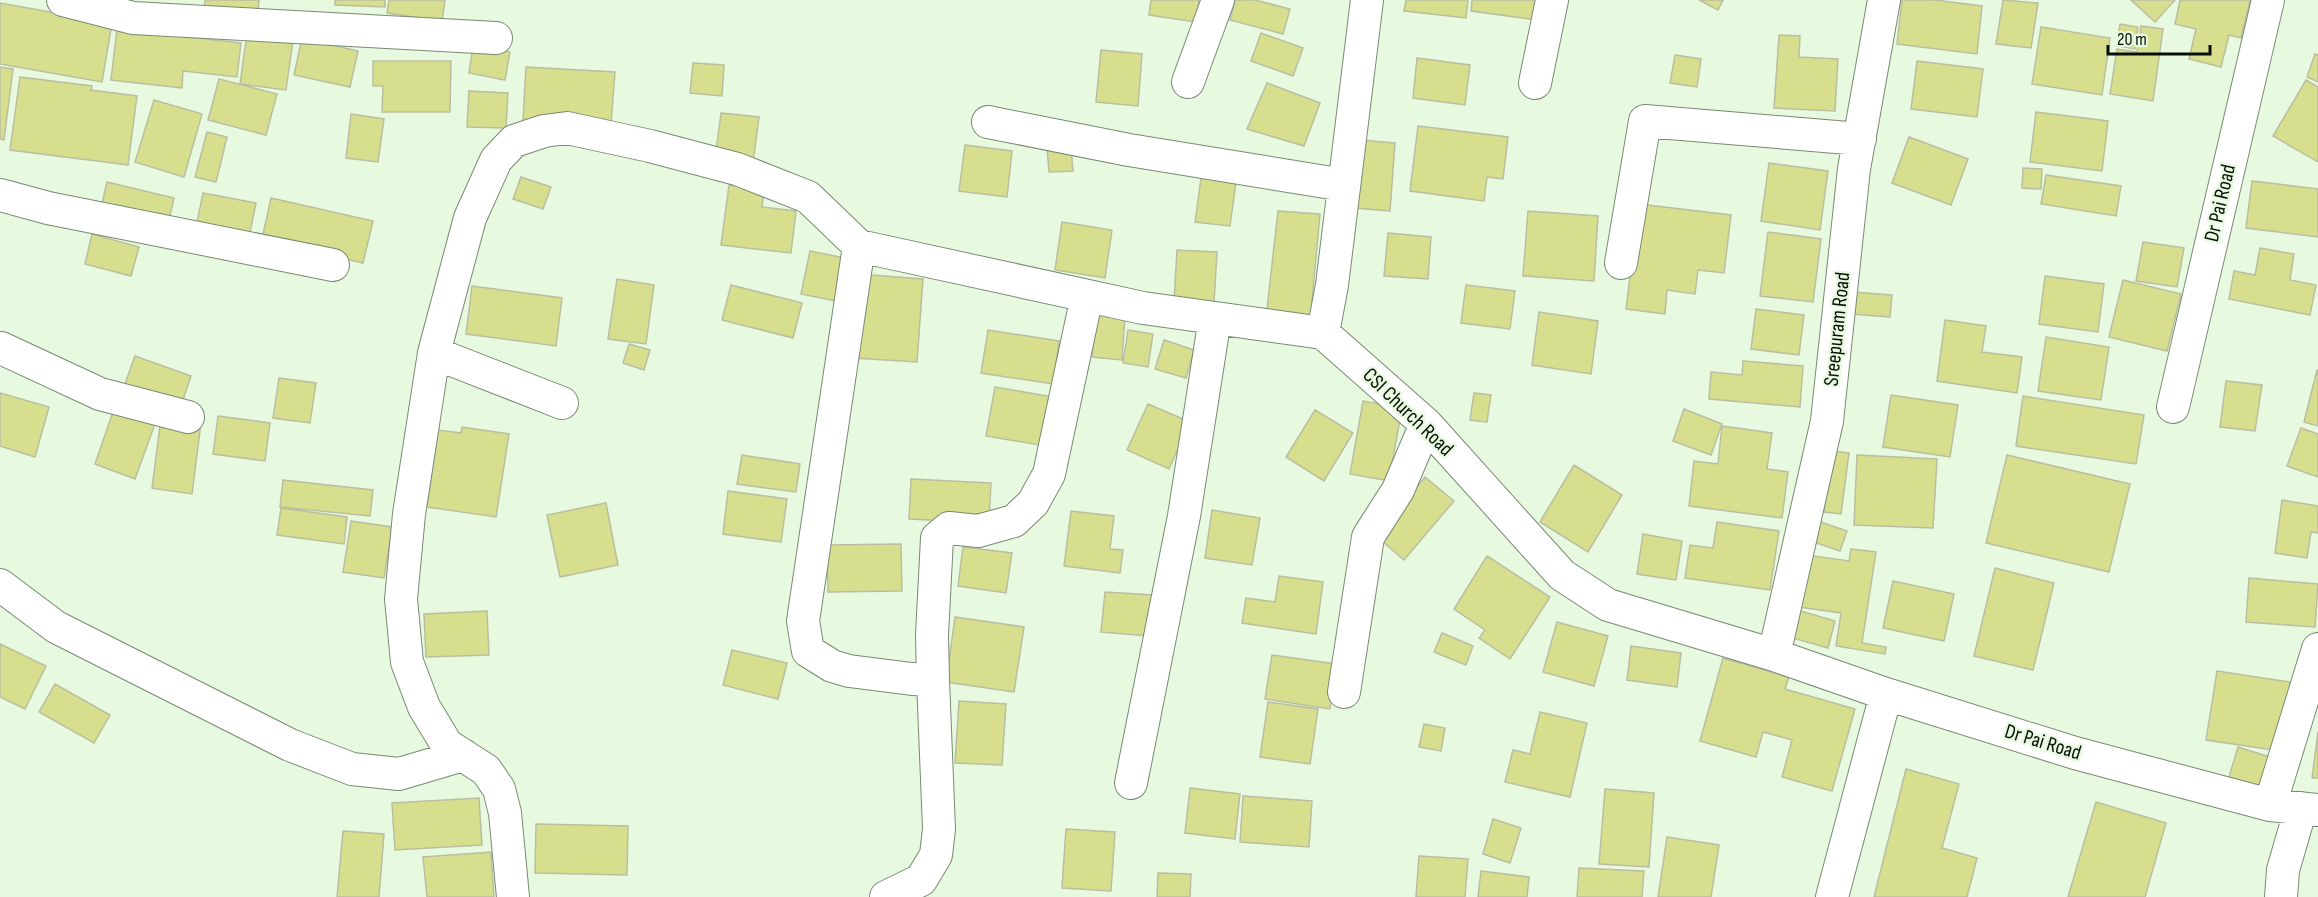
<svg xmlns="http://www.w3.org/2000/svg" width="2318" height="897" font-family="'Sofia Sans Condensed',sans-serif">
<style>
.building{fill:#d7df8f;stroke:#babea1;stroke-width:1.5}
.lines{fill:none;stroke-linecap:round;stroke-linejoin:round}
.street-casing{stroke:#788a73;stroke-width:34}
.street{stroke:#fff;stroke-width:32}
.labels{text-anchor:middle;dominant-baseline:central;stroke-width:5;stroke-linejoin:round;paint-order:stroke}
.street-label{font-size:21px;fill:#090f07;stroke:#e7fae0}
</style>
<rect width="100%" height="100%" fill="#e7fae0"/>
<path class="building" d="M 205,0 L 259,0 L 258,14 L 204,10 Z
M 335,0 L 385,0 L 385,7 L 335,5 Z
M 389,0 L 445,0 L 442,21 L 387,13 Z
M 1151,0 L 1199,0 L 1196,22 L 1149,15 Z
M 1235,0 L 1255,0 L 1290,9 L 1283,34 L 1230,20 Z
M 1406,0 L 1468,0 L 1466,18 L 1404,11 Z
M 1472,0 L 1539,0 L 1536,20 L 1471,11 Z
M 1699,0 L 1723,0 L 1718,10 Z
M 1902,0 L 1935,0 L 1982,6 L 1977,54 L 1897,44 Z
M 2003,0 L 2038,3 L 2031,48 L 1996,44 Z
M 2131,0 L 2175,0 L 2155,22 Z
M 2180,0 L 2250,0 L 2241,38 L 2229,35 L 2221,67 L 2189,59 L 2196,29 L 2175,24 Z
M 0,3 L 112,23 L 102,82 L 0,64 Z
M 2120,24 L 2138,27 L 2135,49 L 2117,46 Z
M 2141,26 L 2163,29 L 2153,101 L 2110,94 L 2117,49 L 2137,52 Z
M 2041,27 L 2110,38 L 2102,95 L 2032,84 Z
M 117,29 L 241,43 L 237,77 L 183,71 L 182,88 L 111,80 Z
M 1261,33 L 1303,48 L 1293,76 L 1251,61 Z
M 247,34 L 293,40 L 286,90 L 240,84 Z
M 1779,35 L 1800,36 L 1799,57 L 1838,59 L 1835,111 L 1774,108 Z
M 302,38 L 358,51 L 350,87 L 294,75 Z
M 473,46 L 510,52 L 505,80 L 469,73 Z
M 1101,50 L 1142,54 L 1138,106 L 1096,102 Z
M 2315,54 L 2318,55 L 2318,82 L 2307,77 Z
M 1675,55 L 1701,59 L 1697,87 L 1670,83 Z
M 1417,58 L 1470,65 L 1465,105 L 1413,98 Z
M 373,61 L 451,61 L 450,112 L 382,112 L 383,86 L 373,86 Z
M 1917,61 L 1983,69 L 1977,117 L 1911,109 Z
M 693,63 L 724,65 L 722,96 L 690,93 Z
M 0,67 L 13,69 L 4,140 L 0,139 Z
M 526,67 L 615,72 L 611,125 L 523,120 Z
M 20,77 L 92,86 L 91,90 L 137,96 L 128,165 L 10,150 Z
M 219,79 L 277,94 L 266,135 L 208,120 Z
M 2306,80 L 2318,87 L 2318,162 L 2273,136 Z
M 1267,83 L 1320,103 L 1304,146 L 1247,129 Z
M 469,91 L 508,93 L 506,128 L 467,127 Z
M 154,100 L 202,114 L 184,177 L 135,162 Z
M 2036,112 L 2108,121 L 2102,171 L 2030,162 Z
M 721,113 L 759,117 L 753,163 L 715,159 Z
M 351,114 L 384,119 L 378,162 L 346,158 Z
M 1418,126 L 1508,137 L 1503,179 L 1487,177 L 1484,201 L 1410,191 Z
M 207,132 L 227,137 L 216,182 L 195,177 Z
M 1909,137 L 1968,159 L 1951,205 L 1892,183 Z
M 1360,140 L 1395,143 L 1390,211 L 1354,208 Z
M 965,145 L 1012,151 L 1007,197 L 959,191 Z
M 1071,146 L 1073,171 L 1049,172 L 1047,147 Z
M 1769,163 L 1828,171 L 1820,230 L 1761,221 Z
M 2023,168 L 2042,169 L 2041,189 L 2022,188 Z
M 2046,175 L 2121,186 L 2116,216 L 2041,204 Z
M 521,177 L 551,187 L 543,209 L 513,199 Z
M 1201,178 L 1236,182 L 1230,226 L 1195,222 Z
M 2252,181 L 2318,189 L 2318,237 L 2246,228 Z
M 107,182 L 174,198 L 168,224 L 101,208 Z
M 729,185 L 764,189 L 762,207 L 796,211 L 791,253 L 721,245 Z
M 203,193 L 256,203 L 249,237 L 196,227 Z
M 271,198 L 373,221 L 363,263 L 262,239 Z
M 1639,204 L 1731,215 L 1724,273 L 1698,270 L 1695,294 L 1667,290 L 1665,314 L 1626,309 Z
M 1278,211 L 1320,214 L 1310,323 L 1266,318 Z
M 1528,211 L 1598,216 L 1594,281 L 1523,276 Z
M 1062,222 L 1112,230 L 1105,278 L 1055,270 Z
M 1768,232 L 1821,239 L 1813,302 L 1760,296 Z
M 1388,233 L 1431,237 L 1428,279 L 1384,276 Z
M 92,234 L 139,247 L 131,276 L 85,264 Z
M 2143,242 L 2184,248 L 2177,287 L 2136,281 Z
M 2260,248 L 2294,254 L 2290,280 L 2316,285 L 2310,315 L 2229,299 L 2234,271 L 2255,275 Z
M 1177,250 L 1217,252 L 1214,303 L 1174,301 Z
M 810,251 L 845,258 L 836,301 L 801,294 Z
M 859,274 L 923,279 L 917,362 L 853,358 Z
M 2045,276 L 2104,284 L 2098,332 L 2039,324 Z
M 617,279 L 654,285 L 646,344 L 608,339 Z
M 2123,280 L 2181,294 L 2167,351 L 2109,337 Z
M 731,285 L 802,303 L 793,338 L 722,320 Z
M 1466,285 L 1515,291 L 1510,329 L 1461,323 Z
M 472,286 L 562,298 L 556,346 L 466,334 Z
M 1853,292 L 1892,295 L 1890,317 L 1851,314 Z
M 1756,309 L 1804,315 L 1799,355 L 1751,349 Z
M 1539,312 L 1598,321 L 1591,374 L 1532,365 Z
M 1095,315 L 1125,317 L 1122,360 L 1092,357 Z
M 1945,320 L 1986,326 L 1982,352 L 2022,357 L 2017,393 L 1937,381 Z
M 988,330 L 1059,341 L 1053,384 L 981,373 Z
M 1128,330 L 1153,334 L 1148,367 L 1123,363 Z
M 2046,337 L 2109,347 L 2101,400 L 2038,391 Z
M 1164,340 L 1194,350 L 1186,378 L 1155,369 Z
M 629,344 L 650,350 L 644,370 L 623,363 Z
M 135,356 L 191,376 L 179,412 L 122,392 Z
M 1743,361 L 1803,366 L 1800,407 L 1709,399 L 1711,372 L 1742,375 Z
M 2317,370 L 2318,370 L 2318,426 L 2304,422 Z
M 279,378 L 316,383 L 310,423 L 273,418 Z
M 2226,381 L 2262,385 L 2255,431 L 2220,427 Z
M 995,387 L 1053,397 L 1045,446 L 986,436 Z
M 0,393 L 49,407 L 35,457 L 0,446 Z
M 1474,393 L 1491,395 L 1487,422 L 1470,420 Z
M 1891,395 L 1958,405 L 1950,457 L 1883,447 Z
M 2023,396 L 2144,415 L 2136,464 L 2016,446 Z
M 1363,401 L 1402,408 L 1389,481 L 1350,474 Z
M 1148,404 L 1190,422 L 1169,469 L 1127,450 Z
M 115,406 L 156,421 L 135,479 L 95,464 Z
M 1684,409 L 1722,424 L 1711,455 L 1673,441 Z
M 1315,410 L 1353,433 L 1324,481 L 1286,457 Z
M 218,416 L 270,423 L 265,461 L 213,454 Z
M 161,418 L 201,423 L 192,494 L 152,488 Z
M 1722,426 L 1772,433 L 1767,469 L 1788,472 L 1782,518 L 1689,506 L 1694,461 L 1718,464 Z
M 462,427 L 509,434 L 496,517 L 427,507 L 438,430 L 461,433 Z
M 2301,428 L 2318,434 L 2318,477 L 2287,466 Z
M 1832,451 L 1849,453 L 1841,514 L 1824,512 Z
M 742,455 L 800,464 L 796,492 L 737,484 Z
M 1857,455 L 1937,459 L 1933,528 L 1854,525 Z
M 2007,455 L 2130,484 L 2109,572 L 1986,543 Z
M 1574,465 L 1622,495 L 1588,552 L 1540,522 Z
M 1425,477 L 1454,501 L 1404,560 L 1376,536 Z
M 911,479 L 991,483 L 989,523 L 909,519 Z
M 283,480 L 373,490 L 370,516 L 280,507 Z
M 728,491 L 787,499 L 781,542 L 723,534 Z
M 2282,500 L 2318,506 L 2318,533 L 2311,532 L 2307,558 L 2275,553 Z
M 606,503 L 618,565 L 560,577 L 547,515 Z
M 281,508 L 347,517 L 344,544 L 277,535 Z
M 1212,510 L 1260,518 L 1252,565 L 1205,558 Z
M 1071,511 L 1114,516 L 1110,549 L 1123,550 L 1120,573 L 1064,566 Z
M 1812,519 L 1847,531 L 1840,551 L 1805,539 Z
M 351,521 L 392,527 L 384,578 L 343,572 Z
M 1717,522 L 1779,531 L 1770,590 L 1685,578 L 1690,545 L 1713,548 Z
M 1643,534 L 1682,541 L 1676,580 L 1637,574 Z
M 901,544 L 902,591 L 828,592 L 827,545 Z
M 963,547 L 1012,553 L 1006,593 L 958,586 Z
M 1851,549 L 1876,552 L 1862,643 L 1886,647 L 1885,654 L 1836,646 L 1841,613 L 1799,607 L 1807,555 L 1849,561 Z
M 1487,556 L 1550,597 L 1510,659 L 1479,638 L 1485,630 L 1454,609 Z
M 1995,568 L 2054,583 L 2033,670 L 1974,656 Z
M 1279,576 L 1323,582 L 1316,634 L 1242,623 L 1246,598 L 1275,602 Z
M 2249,578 L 2318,584 L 2315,627 L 2246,622 Z
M 1893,581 L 1954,594 L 1944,641 L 1883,628 Z
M 1105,592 L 1152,595 L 1149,636 L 1101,632 Z
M 1794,609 L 1835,621 L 1828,648 L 1786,636 Z
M 487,611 L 489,655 L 426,657 L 424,614 Z
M 955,617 L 1024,627 L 1014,692 L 946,682 Z
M 1557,622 L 1608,636 L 1594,686 L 1543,672 Z
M 1442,633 L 1473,646 L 1466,665 L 1434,652 Z
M 0,644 L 46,666 L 25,709 L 0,697 Z
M 1631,646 L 1681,653 L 1677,687 L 1627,680 Z
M 732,650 L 787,663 L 778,699 L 723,685 Z
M 1272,655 L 1336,664 L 1330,709 L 1265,699 Z
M 1723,658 L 1789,677 L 1785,689 L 1855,709 L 1832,791 L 1782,777 L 1792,740 L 1763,732 L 1756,757 L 1700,741 Z
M 2217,671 L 2290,682 L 2280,751 L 2206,740 Z
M 55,684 L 110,715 L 94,743 L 39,712 Z
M 959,701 L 1006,704 L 1002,765 L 955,763 Z
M 1268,702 L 1318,709 L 1310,764 L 1260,757 Z
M 1540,712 L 1587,723 L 1570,797 L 1505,782 L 1513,750 L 1530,754 Z
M 1424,724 L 1445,728 L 1441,751 L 1419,747 Z
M 2318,732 L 2318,778 L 2312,778 Z
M 2238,747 L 2270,757 L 2261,787 L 2229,777 Z
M 1906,769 L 1959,784 L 1942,848 L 1977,858 L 1967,897 L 1874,897 Z
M 1190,788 L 1240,794 L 1235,839 L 1185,833 Z
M 1605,789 L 1654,793 L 1649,867 L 1599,864 Z
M 1243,796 L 1312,801 L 1309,847 L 1240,842 Z
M 479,798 L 482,845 L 395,850 L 392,803 Z
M 2096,802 L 2166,823 L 2145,897 L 2068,897 Z
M 1493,819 L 1521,828 L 1510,863 L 1483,854 Z
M 536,824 L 628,826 L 627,875 L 535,873 Z
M 1066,829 L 1115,832 L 1111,891 L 1062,888 Z
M 343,831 L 384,834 L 379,897 L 337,897 Z
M 1667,837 L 1719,845 L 1711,897 L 1658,897 Z
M 491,852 L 494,897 L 427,897 L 423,857 Z
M 1419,856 L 1468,859 L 1465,897 L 1416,897 Z
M 1579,868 L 1644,871 L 1642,897 L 1577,897 Z
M 1481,871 L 1529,877 L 1527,897 L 1478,897 Z
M 1158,873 L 1191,874 L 1190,897 L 1157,897 Z"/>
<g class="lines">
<defs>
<path id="street" d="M 63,0 L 133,18 L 496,38
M 1188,82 L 1218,0
M 1535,83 L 1552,0
M 988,122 L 1129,150 L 1344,185
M 0,195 L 48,208 L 333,265
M 859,246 L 803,621 L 808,651 L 832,666 L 849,671 L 912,679 L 933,680 L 939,829 L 936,855 L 921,880 L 886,897
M 1621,263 L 1645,121 L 1860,139
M 1323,333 L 1426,424 L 1562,575 L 1608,605 L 1774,655 L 1886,694 L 2075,753 L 2270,805 L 2318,810
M 1323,333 L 1332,285 L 1367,0
M 1,348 L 100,394 L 188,417
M 434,353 L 562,403
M 2173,407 L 2268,0
M 0,585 L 56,627 L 290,745 L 352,769 L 399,774 L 463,755
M 1774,655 L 1827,421 L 1854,169 L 1884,0
M 933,680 L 932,635 L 937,538 L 949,528 L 978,531 L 1014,521 L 1033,503 L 1049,474 L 1087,296
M 1344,692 L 1368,537 L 1398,490 L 1426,424
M 1131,783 L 1184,516 L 1215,318
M 2270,805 L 2318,649
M 513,897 L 505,813 L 499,789 L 486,770 L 447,745 L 424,707 L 407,662 L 401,599 L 409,514 L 434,353 L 470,218 L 496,160 L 514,141 L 544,131 L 567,128 L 650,146 L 737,169 L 808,197 L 859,246 L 1143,308 L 1323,333
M 1832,897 L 1886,694
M 2281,897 L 2283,870 L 2301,808"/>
</defs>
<use href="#street" class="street-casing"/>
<use href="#street" class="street"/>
</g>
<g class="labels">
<g class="street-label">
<text transform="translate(2220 203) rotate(-77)">Dr Pai Road</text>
<text transform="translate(1837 329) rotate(-84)">Sreepuram Road</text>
<text transform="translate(1408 412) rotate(44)">CSI Church Road</text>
<text transform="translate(2043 742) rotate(17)">Dr Pai Road</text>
</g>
</g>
<path d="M2108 45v9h102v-9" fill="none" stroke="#090f07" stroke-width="3"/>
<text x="2117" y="45" font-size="18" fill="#090f07" stroke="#e7fae0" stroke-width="4.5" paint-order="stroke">20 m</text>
</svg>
